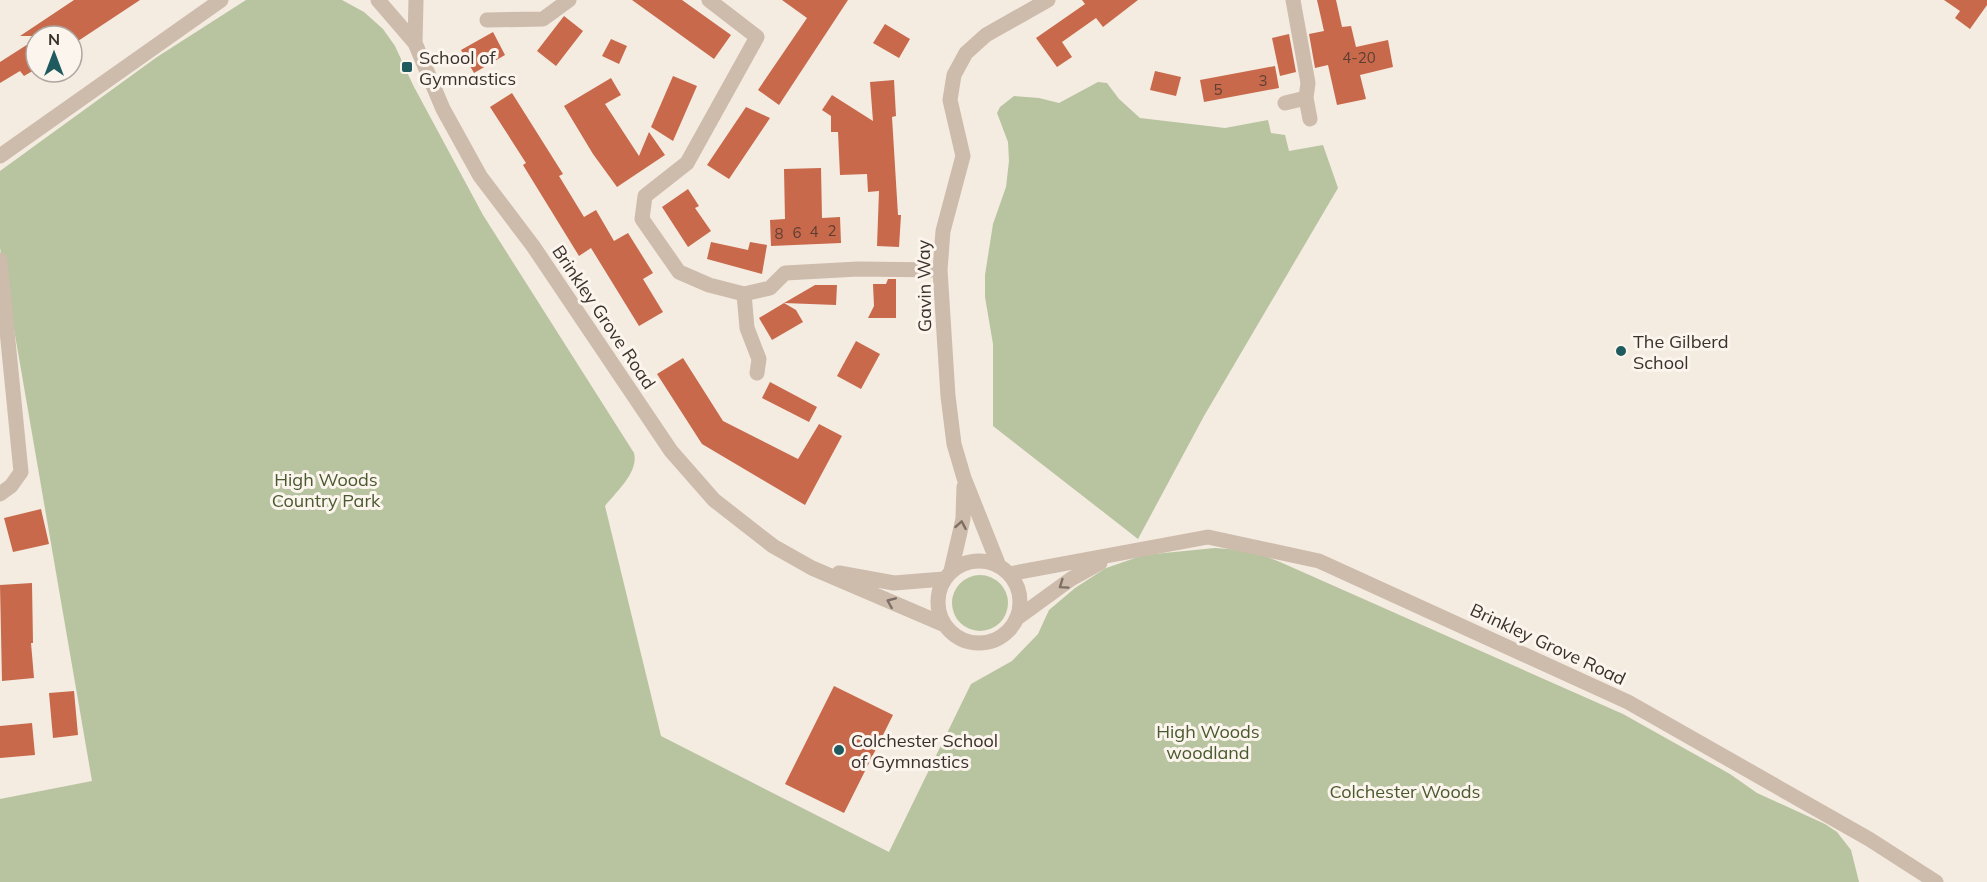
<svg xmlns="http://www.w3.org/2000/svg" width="1987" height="882" font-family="Mulish,sans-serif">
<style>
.green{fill:#b8c4a0}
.building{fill:#c8694b}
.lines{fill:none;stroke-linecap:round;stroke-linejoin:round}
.minor{stroke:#cdbbac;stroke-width:15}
.oneway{stroke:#7d6f65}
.poi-dot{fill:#1f5a5e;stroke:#fbf5ee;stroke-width:2}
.labels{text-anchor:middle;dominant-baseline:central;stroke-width:6;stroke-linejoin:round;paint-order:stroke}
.number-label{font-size:15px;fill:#5e3e33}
.poi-label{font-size:18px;fill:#3b302b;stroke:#fbf5ee;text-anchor:start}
.street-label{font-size:18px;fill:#3b302b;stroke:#fbf5ee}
.park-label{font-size:18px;fill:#4a5a2e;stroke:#fbf5ee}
</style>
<rect width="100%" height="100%" fill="#f4ebe1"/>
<path class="green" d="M 246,0 L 342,0 L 364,12 L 383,29 L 395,46 L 413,85 L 483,215 L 634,453 C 639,472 616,492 605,506 L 661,736 L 889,852 L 971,684 L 1012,661 L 1038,634 L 1049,610 L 1075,588 L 1106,568 L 1144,555 L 1215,548 L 1253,551 L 1280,562 L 1623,714 L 1730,774 L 1757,793 L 1825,824 L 1837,832 L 1851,850 L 1859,882 L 0,882 L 0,799 L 92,781 L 0,248 L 0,171 L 157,57 Z
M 1098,82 L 1107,83 L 1119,99 L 1140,118 L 1225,128 L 1268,120 L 1271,133 L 1285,135 L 1289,151 L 1323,145 L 1338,188 L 1204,416 L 1138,539 L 993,426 L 993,344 L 985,297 L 985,275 L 993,224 L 1006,187 L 1009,161 L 1008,142 L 997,113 L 1000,107 L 1014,96 L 1039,98 L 1059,103 Z
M952 603a28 28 0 1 1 56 0a28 28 0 1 1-56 0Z"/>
<path class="building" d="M 74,0 L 140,0 L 72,45 L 72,36 L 20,36 Z
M 632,0 L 682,0 L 731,35 L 714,59 Z
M 782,0 L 848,0 L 779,105 L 758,90 L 807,18 Z
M 1082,0 L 1138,0 L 1103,27 L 1096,18 L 1062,42 L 1072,57 L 1057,67 L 1036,38 L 1085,4 Z
M 1317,0 L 1336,0 L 1342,27 L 1351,26 L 1356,47 L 1388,40 L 1393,67 L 1360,75 L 1366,99 L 1337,105 L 1328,65 L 1315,68 L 1309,34 L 1324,31 Z
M 1944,0 L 1987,0 L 1987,5 L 1970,29 L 1955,18 L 1960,11 Z
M 564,16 L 583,31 L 556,66 L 537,51 Z
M 885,24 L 910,39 L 899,58 L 873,43 Z
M 493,32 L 505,55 L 474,73 L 461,50 Z
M 1289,34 L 1296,72 L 1280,76 L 1272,38 Z
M 36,39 L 36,69 L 24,76 L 20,71 L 0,83 L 0,62 Z
M 611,39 L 627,46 L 619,64 L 602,56 Z
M 1275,66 L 1279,88 L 1204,102 L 1200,80 Z
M 1155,71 L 1181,77 L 1176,96 L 1150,90 Z
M 673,76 L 697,86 L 673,141 L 651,127 Z
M 611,78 L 621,95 L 605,104 L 639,156 L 649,132 L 665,155 L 617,187 L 593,154 L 564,106 Z
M 894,80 L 896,116 L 892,117 L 898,215 L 901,215 L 899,247 L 877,246 L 879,191 L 868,192 L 867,174 L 840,175 L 838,132 L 831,132 L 831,116 L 822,110 L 832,95 L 873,121 L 870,82 Z
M 512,93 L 563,174 L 559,176 L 584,217 L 596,210 L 614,241 L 628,233 L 653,273 L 643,279 L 663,312 L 639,326 L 591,248 L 579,256 L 523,165 L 526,163 L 490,107 Z
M 746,107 L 770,118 L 729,179 L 707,165 Z
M 821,168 L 822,218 L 840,217 L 841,243 L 771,246 L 770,220 L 785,219 L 784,169 Z
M 688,189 L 699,206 L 695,208 L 711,231 L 688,247 L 662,207 Z
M 711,242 L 748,250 L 750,242 L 767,245 L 762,274 L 707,259 Z
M 888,279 L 896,279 L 896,318 L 868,318 L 874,306 L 873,284 L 886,284 Z
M 815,285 L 837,285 L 836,305 L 784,303 Z
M 784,303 L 796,310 L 803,322 L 772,340 L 759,318 Z
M 856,341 L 880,354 L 861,389 L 837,376 Z
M 683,358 L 723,421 L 798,459 L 819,424 L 842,436 L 805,505 L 702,444 L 657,374 Z
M 770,382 L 817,407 L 809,422 L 762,398 Z
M 41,509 L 49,544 L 13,552 L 4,518 Z
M 32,583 L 33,643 L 31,643 L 34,678 L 2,681 L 0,585 Z
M 834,686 L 893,715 L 844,813 L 785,784 Z
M 74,691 L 78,735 L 53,738 L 49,693 Z
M 32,723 L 35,755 L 0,758 L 0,726 Z"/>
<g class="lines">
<path class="minor" d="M 378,0 L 415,43 L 443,109 L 480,176 L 533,246 L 671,451 L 714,500 L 773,546 L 812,568 L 945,625
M 709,0 L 757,37 L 687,163 L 645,196 L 642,219 L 679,272 L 709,285 L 744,294 L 770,288 L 785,273 L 858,269 L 940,270
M 1293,0 L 1308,83 L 1306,98 L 1310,119
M 487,20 L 543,19 L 569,0
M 415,43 L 416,0
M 1285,103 L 1306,98
M 0,156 L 221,0
M 0,260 L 21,472 L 11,486 L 0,494
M 744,294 L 747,328 L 759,359 L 757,373
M938 602a41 41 0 1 1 82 0a41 41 0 1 1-82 0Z
M 999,566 L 964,478 L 954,444 L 948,396 L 940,270 L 943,231 L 963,156 L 950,100 L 954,75 L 966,53 L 986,35 L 1048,0
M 951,571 L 963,519 L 964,487
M 839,573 L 894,583 L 944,579
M 1009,574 L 1208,537 L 1319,561 L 1628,702 L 1869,839 L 1936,882
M 1016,619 L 1071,579 L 1100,563"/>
</g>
<defs><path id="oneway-chevron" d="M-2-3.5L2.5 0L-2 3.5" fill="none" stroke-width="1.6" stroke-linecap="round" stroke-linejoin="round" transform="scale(1.5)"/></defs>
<g class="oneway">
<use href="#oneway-chevron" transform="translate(961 525) rotate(-80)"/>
<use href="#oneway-chevron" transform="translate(1063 585) rotate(145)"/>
<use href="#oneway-chevron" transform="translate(891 602) rotate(-157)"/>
</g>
<g class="poi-dot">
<rect x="401" y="61" width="12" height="12" rx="3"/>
<circle cx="1621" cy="351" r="6"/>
<circle cx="839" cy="750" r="6"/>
</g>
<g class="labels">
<g class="number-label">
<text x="1359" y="57">4-20</text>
<text x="1263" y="80">3</text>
<text x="1218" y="89">5</text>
<text x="832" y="230">2</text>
<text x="814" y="231">4</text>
<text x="797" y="232">6</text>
<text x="779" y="233">8</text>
</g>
<g class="poi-label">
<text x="419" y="57">School of<tspan x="419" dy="21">Gymnastics</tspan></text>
<text x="1633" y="341">The Gilberd<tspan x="1633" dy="21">School</tspan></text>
<text x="851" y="740">Colchester School<tspan x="851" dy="21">of Gymnastics</tspan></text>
</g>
<g class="street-label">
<text transform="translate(924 286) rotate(-91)">Gavin Way</text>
<text transform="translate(604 317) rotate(56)">Brinkley Grove Road</text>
<text transform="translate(1548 644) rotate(25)">Brinkley Grove Road</text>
</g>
<g class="park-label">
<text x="326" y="479">High Woods<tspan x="326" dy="21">Country Park</tspan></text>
<text x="1208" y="731">High Woods<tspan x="1208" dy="21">woodland</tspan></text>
<text x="1405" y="791">Colchester Woods</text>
</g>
</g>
<g transform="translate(54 54)"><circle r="28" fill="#fbf5ee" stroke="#aea6a0" stroke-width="1.5"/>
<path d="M0-4.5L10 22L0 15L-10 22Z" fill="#1f5a5e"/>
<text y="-9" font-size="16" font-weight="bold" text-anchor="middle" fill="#3b302b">N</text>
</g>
</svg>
